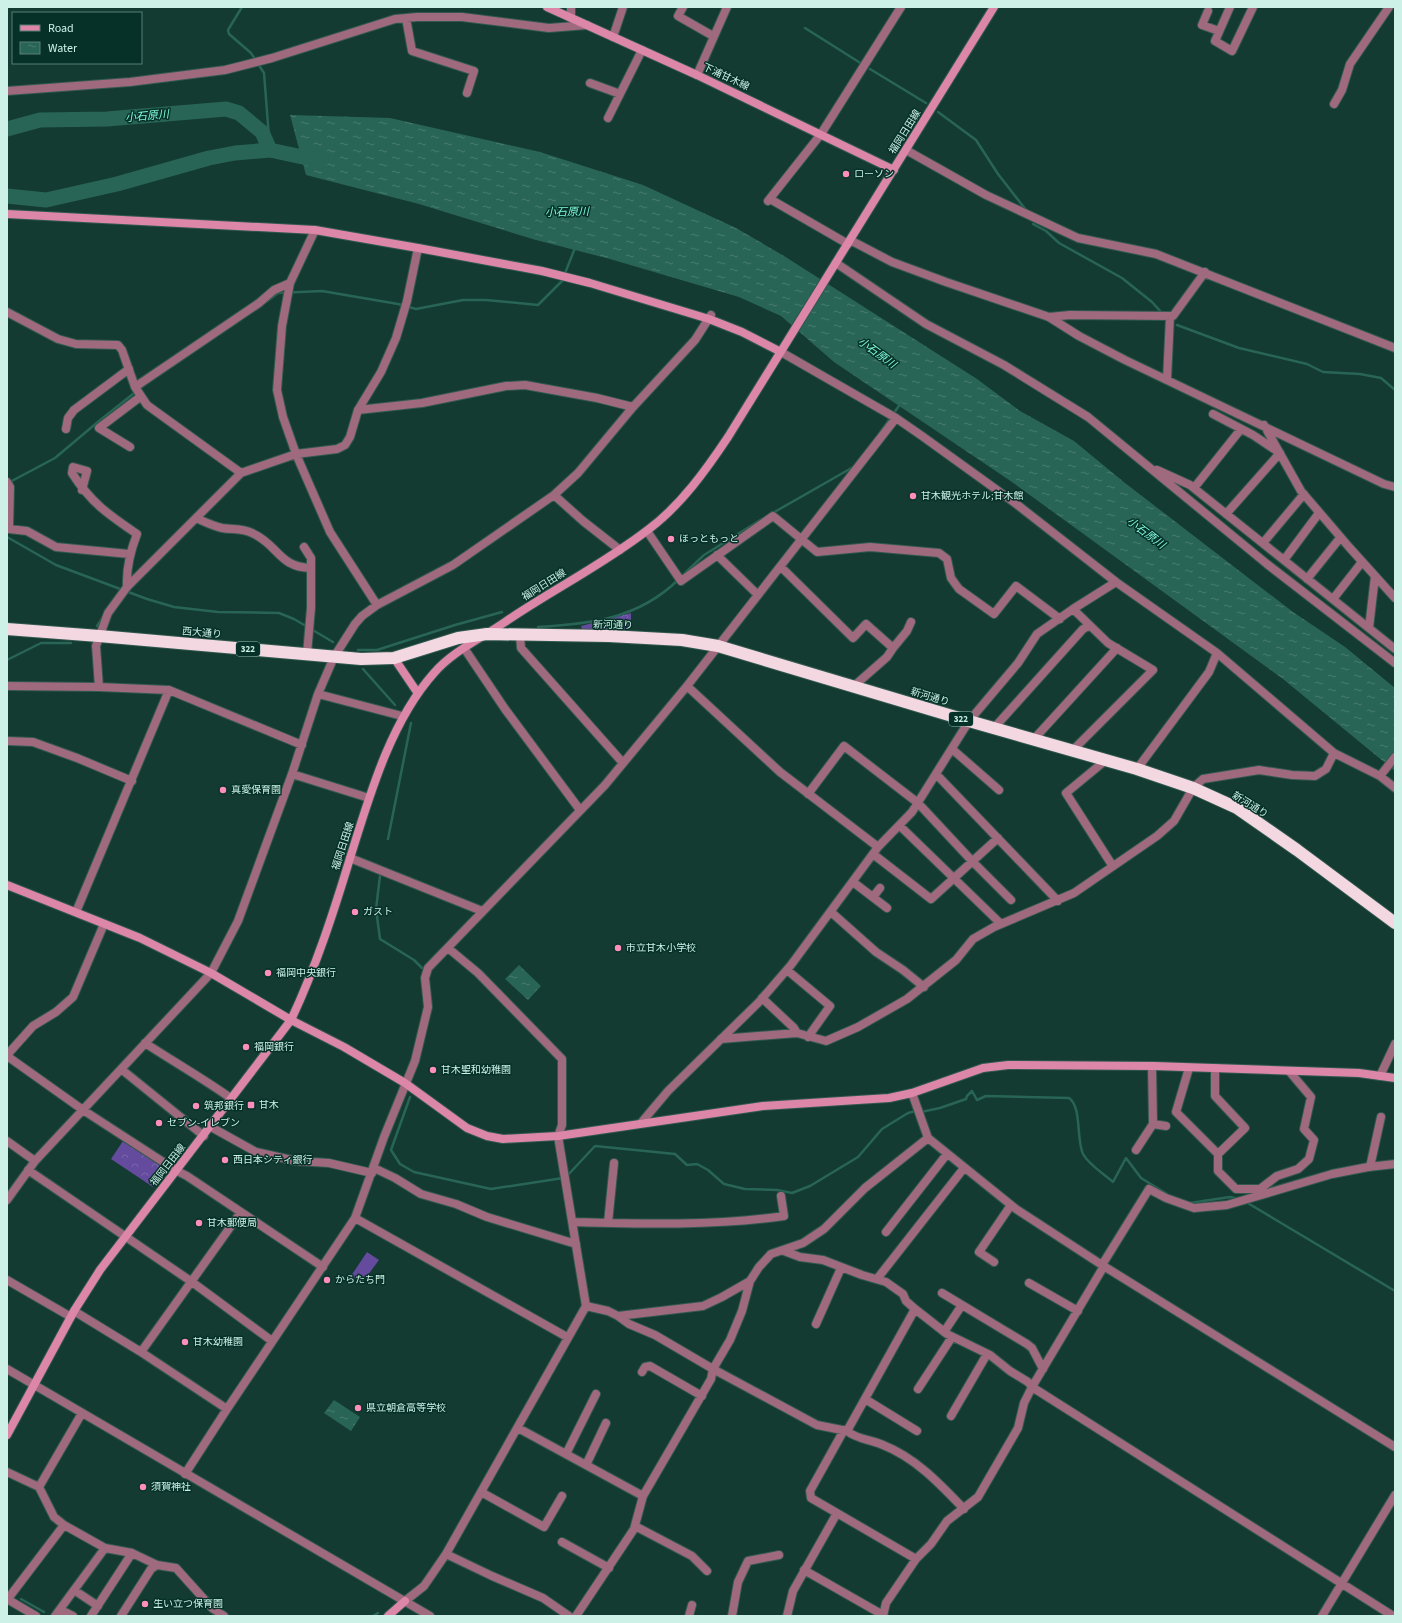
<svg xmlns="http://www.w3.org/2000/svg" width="1402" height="1623" font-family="'Source Sans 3','Noto Sans JP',sans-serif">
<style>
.grass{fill:#644b9d}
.park{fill:url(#park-crowns)}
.water{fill:url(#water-ripples)}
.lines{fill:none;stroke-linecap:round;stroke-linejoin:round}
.stream{stroke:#296556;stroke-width:2.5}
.river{stroke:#296556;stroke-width:15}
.street-casing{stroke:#31584e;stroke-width:10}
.secondary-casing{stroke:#31584e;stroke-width:10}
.highway-casing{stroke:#31584e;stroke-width:14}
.street{stroke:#9f697e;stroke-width:8}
.secondary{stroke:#dc86a8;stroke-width:8}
.highway{stroke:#f4d8e1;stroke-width:12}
.poi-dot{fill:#fe8ebc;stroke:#063128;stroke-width:1.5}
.labels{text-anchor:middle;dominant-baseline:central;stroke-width:3;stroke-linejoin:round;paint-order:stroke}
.shield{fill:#063128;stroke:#91b7ad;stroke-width:1}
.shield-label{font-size:9px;font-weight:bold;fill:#cdf1e6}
.street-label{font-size:10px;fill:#cdf1e6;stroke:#063128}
.poi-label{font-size:10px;fill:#cdf1e6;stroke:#063128;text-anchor:start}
.water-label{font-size:11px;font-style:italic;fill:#82fadc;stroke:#063128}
</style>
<defs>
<pattern id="park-crowns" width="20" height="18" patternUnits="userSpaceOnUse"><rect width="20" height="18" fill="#644b9d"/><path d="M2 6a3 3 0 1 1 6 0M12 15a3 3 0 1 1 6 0" fill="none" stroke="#7965ab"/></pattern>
<pattern id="water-ripples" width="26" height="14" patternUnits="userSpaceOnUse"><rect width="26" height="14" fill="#296556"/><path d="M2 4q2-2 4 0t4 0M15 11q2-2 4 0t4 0" fill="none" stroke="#477c6e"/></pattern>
</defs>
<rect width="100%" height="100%" fill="#133b31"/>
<path class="grass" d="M 367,1252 L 379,1260 L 362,1283 L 351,1276 Z"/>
<path class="park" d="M 631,613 L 631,629 L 582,629 L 581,626 Z
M 123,1141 L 167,1169 L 153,1187 L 111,1159 Z"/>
<path class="water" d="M 290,115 L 390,118 L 540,152 L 643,185 L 736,228 L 784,256 L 977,379 L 1020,411 L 1074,441 L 1125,483 L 1293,612 L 1345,647 L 1395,688 L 1395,771 L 1283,679 L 1012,482 L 834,362 L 781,316 L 739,297 L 610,259 L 536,240 L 419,204 L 306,175 Z
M 519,965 L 541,986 L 528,1000 L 505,979 Z
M 334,1400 L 360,1417 L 351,1431 L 324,1413 Z"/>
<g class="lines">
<path class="stream" d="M 242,7 L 228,30 L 229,34 L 251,53 L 264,73 L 270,150
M 805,28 L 862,64
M 870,69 L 926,103
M 938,112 L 976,140 L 998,174 L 1026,210
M 1033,224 L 1046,231 L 1059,243 L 1122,278 L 1152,302 L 1162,313
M 266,302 L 278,293 L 322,291 L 398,304 L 416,309 L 463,300 L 486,300 L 538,305 L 562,281 L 575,248
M 1177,325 L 1239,348 L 1307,364 L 1323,372 L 1360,374 L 1381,378 L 1395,390
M 881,431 L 901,403
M 8,483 L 55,458 L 99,421 L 143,386
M 771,514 L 855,466
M 7,537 L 56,565 L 147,599 L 174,607 L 218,612 L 279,613 L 294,619 L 333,642
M 683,575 L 704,555 L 762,519
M 97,626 L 103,617
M 538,627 C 590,624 638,619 678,580
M 358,650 L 377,650 L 455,625 L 502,612
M 7,660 L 41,643 L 71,643
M 363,669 L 395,705
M 388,839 L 411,723
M 380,876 L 376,909 L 380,939 L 414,960 L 422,968
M 410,1097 L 391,1150 L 400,1164 L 414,1172 L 491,1189 L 563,1178
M 921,1112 L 940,1108 L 966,1099 L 967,1096 L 972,1091 L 977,1100 L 986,1096 L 1069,1098 C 1082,1107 1076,1139 1083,1154 C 1089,1165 1104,1174 1113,1182 L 1126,1158 L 1141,1178 L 1167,1194
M 567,1176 L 595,1146 L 675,1154 L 687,1165 L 697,1164 L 708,1170 L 724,1184 L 745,1189 L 777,1190 L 792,1193 L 810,1186 L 858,1157 L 882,1129 L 908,1113 L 916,1111
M 1246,1202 L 1395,1291
M 1190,1203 L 1230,1197 L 1240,1199
M 206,1596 L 220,1609
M 21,1599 L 44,1612
M 373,1616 L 378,1613"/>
<path class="river" d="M 7,129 L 40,120 L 107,119 L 226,109 L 239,113 L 262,132 L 270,150
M 7,196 L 46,200 L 117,184 L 209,158 L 235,153 L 270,150 L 321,161"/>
<defs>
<path id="street" d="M 683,7 L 678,16 L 713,36
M 1230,7 L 1215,41 L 1232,51 L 1253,7
M 1208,11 L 1202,25 L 1219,31
M 406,18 L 412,51 L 474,71 L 467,93
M 571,18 L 571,7
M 613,37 L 623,7
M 697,75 L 727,7
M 590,83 L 620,94
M 7,91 L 130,82 L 225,70 L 272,58 L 395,19 L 417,17 L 462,17 L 549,28 L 587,25
M 1334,104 L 1342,90 L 1350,64 L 1389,7
M 608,118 L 642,50
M 906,150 L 986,195 L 1078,238 L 1156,254 L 1395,348
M 770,199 L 848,244
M 768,201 L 821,134 L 901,7
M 315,230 L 290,283 L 282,326 L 277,390 L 283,417 L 296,454 L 330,532 L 377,605
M 850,240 L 892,262 L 946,282 L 1049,317 L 1079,336 L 1125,360 L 1384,484 L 1395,487
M 836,263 L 926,324 L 1004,365 L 1088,417 L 1267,564 L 1395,663
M 7,312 L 58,339 L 76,344 L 118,345 L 122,350 L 135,387 L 147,405 L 241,473
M 1049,317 L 1070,315 L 1173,316 L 1205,272
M 781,352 L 896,418 L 922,436 L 1015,503 L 1116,582 L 1217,653 L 1209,672 L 1137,769
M 1167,380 L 1170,316
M 135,387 L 259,303 L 274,290 L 290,283
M 358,410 L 422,403 L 506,386 L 525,385 L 597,398 L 633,407
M 1213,414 L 1253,435 L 1280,453 L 1226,514
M 1264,425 L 1301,491 L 1349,547 L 1395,598
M 66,429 L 68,418 L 74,410 L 129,369
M 130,447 L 99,428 L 140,397
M 1157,470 L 1190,485 L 1395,649
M 7,482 L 10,487 L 9,529 L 7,529
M 1194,488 L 1241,429
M 82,490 L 87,471 L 73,467 L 72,473 C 91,503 109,515 137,534 C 130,552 126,568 127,587
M 554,495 L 583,521 L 620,550
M 196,518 C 205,522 213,526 222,528 C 233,530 242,528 252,533 C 279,545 278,567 311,568
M 9,529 L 27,531 L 56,547 L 129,554
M 647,531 L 681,581 L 773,516 L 817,552 L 870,547 L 939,553 L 947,559 L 951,578 L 959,589 L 994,614 L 1016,586 L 1060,619
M 1263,543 L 1304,494
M 304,547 L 311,558 L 311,608 L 307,654
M 717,555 L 758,595
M 1284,560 L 1319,513
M 781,567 L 853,638 L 866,624 L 893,648 L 887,657 L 854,686
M 1307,579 L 1340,538
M 1333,599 L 1362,562
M 1073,609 L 1116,582
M 1369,628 L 1375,576
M 520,636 L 521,648 L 623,763
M 464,648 L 505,709 L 580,810
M 893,648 L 907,631 L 911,622
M 1217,653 L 1334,753
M 7,686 L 99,687 L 169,690 L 302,745
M 687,686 L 780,772 L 878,847
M 99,687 L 96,646 L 108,613 L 127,587 L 241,473 L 296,454 L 337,449 L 345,445 L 350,437 L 358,410 L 381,372 L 396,338 L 407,301 L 418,248
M 318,694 L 402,716
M 994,728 L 1083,629 L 1089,626
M 1034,739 L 1117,648
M 7,741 L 33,742 L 77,758 L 132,781
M 952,749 L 999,790
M 1106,760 L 1066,793 L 1112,865
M 292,774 L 369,798
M 936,774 L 1058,901
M 1380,776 L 1395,757
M 808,794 L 844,746 L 918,803 L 972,861 L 1011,900
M 900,826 L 1001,924
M 873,854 L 931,899 L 998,838
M 350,858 L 482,911
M 853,882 L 887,908
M 873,897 L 880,888
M 76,912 L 169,690
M 831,912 L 876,952 L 903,970 L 924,987
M 787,970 L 830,1006 L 808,1037
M 762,998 L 794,1028 L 797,1033
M 721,1039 L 797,1033 L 826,1041 L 858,1027 L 907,999 L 956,960 L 973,939 L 994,927 L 1074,893 L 1157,836 L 1174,821 L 1193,788 L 1203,779 L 1259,770 L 1292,775 L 1315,776 L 1326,769 L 1334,753 L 1380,776 L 1395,788
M 145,1043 C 174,1062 204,1079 232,1099
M 7,1055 L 33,1026 L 56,1012 L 73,997 L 104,924
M 7,1056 L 83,1110 L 177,1171 L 187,1176 L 323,1267
M 1189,1068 L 1176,1112 L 1218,1154 L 1218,1171 L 1236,1189 L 1260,1189 L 1277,1176 L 1298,1169 L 1309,1159 L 1314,1140 L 1304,1129 L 1311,1097 L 1289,1071
M 1215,1068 L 1215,1096 L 1245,1128 L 1218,1154
M 121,1069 L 204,1136
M 1380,1076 L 1395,1044
M 912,1093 L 928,1138 L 1016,1209 L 1102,1265 L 1395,1447
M 641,1123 L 668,1091 L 759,1002 L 791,965 L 878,847 L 912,812 L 969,721 L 1018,663 L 1037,634 L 1073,609 L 1108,643 L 1153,670 L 1073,750
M 1153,1124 L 1166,1126
M 211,1127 L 256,1152 L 296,1161 L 329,1163 L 372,1173
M 7,1141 L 35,1161
M 1136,1150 L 1153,1124 L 1152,1066
M 1370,1167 L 1381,1117
M 374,1168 L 395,1178 L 421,1194 L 456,1204 L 487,1217 L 576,1244
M 28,1170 L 192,1282 L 272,1341
M 7,1200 L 35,1161 L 211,973 L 238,921 L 292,774 L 318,694 L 334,657 L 355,624 L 362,616 L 377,605 L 453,565 L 554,495 L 578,473 L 633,407 L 695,340 L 711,315
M 355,1218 L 567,1337
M 573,1222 C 643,1224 715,1226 784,1216 L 781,1196
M 608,1223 L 614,1163
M 886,1232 L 947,1154
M 784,1251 L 800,1257 L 823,1260 L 862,1275 L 886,1282 L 903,1294 L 906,1301 L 915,1309 L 947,1334 L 990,1355 L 1010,1371 L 1028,1382 L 1032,1387 L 1393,1616
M 994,1262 L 979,1252 L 1011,1205
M 1102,1265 L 1149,1189 L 1166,1198 L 1194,1208 L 1227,1205 L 1332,1174 L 1368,1167 L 1395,1164
M 877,1279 L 964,1168
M 7,1280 L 71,1317
M 1029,1283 L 1078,1311
M 942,1293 L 1027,1344 L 1032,1348 L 1043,1369
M 586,1306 L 608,1311 L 618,1316 L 703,1306 L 722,1297 L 750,1281
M 74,1311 L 141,1352 L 227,1409
M 618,1316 L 629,1324 L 655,1335 L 713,1369 L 817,1425 L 847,1431 L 915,1309
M 816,1324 L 841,1268
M 944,1332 L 962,1305
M 141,1352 L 241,1212
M 7,1369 L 430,1616
M 642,1372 L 645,1367 L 650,1366 L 702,1396
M 918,1389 L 952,1337
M 865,1399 L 917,1431
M 951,1416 L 987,1354
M 518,1428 L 643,1496
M 844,1430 L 810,1491 L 811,1498 L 916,1559
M 847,1431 C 858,1440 870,1439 883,1445 C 916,1458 940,1484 964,1509
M 566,1454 L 596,1394
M 586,1465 L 606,1423
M 7,1472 L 39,1487 L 54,1517 L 64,1525 L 105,1548 L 132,1553 L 157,1565 L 176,1568 L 212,1608 L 224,1616
M 185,1474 L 227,1409 L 355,1218 L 384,1137 L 415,1061 L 428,1007 L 425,978 L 428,968 L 605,785 L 687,686 L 896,418
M 39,1487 L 82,1413
M 481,1492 L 544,1527 L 562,1496
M 635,1526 L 692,1556 L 707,1571
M 562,1542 L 609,1568
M 446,1554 L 492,1576 L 543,1598 L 569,1616
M 804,1570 L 883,1615
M 74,1590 L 98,1606
M 7,1599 L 36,1616
M 7,1600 L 64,1525
M 405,1601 L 424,1586 L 446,1554 L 586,1306 L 558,1136 L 562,1125 L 562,1059 L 478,973 L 448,948
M 57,1614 L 65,1612 L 73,1616
M 55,1616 L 105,1548
M 91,1616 L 132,1553
M 121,1616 L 151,1569 L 157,1565
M 576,1616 L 634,1529 L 643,1496 L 711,1379 L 713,1369 L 730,1340 L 742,1311 L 750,1281 L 759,1267 L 771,1254 L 803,1243 L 824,1229 L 865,1188 L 928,1138
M 689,1616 L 692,1605
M 732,1616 L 738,1582 L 748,1561 L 779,1555
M 787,1616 L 793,1591 L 837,1513
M 883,1616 L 886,1603 L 916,1559 L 931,1544 L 947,1521 L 978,1497 L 1018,1428 L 1024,1403 L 1032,1387 L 1104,1266
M 1322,1616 L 1395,1495"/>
<path id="secondary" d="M 547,7 L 697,75 L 894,170
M 7,214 L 315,230 L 418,248 L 542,271 L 590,283 L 709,319 L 742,332 L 781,352
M 394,658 L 417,692
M 7,885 L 140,938 L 211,973 L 291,1020 L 344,1047 L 405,1083 L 467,1128 L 487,1136 L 503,1139 L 558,1136 L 763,1106 L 889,1098 L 912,1093 L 983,1068 L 1008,1065 L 1154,1066 L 1359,1073 L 1395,1078
M 7,1435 L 74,1311 L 100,1270 L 291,1020 C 316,967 334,911 351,855 C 370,794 391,721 434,673 C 453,651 482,638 505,622 C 552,590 604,564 649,529 C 681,505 706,470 728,437 L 994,7
M 388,1616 L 405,1601"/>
<path id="highway" d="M 7,629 L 99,636 L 361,659 L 394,658 L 458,638 L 487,634 L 609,636 L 682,640 L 718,646 L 969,721 L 1137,769 L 1193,788 L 1237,808 L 1297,850 L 1395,923"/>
</defs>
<use href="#street" class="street-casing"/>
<use href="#secondary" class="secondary-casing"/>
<use href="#highway" class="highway-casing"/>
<use href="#street" class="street"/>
<use href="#secondary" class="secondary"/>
<use href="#highway" class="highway"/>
</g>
<g class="poi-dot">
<circle cx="846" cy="174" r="4"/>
<circle cx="913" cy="496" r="4"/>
<circle cx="671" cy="539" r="4"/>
<circle cx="223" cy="790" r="4"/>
<circle cx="355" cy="912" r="4"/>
<circle cx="618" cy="948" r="4"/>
<circle cx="268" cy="973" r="4"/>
<circle cx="246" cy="1047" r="4"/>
<circle cx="433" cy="1070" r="4"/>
<rect x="247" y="1101" width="8" height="8" rx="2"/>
<circle cx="196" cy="1106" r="4"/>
<circle cx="159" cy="1123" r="4"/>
<circle cx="225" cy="1160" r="4"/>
<circle cx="199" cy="1223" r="4"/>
<circle cx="327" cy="1280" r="4"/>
<circle cx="185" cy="1342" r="4"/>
<circle cx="358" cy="1408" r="4"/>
<circle cx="143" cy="1487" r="4"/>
<circle cx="145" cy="1604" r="4"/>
</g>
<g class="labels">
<g class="shield">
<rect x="236" y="642" width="24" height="14" rx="3"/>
<rect x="949" y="712" width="24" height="14" rx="3"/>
</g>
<g class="shield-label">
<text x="248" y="649">322</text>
<text x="961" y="719">322</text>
</g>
<g class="street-label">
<text transform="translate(726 77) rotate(25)">下浦甘木線</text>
<text transform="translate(905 132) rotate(-58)">福岡日田線</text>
<text transform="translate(544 585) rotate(-32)">福岡日田線</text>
<text transform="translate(613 625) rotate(1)">新河通り</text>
<text transform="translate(202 633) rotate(5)">西大通り</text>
<text transform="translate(930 697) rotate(17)">新河通り</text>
<text transform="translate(1250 805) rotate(32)">新河通り</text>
<text transform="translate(343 846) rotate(-72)">福岡日田線</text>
<text transform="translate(168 1165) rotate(-52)">福岡日田線</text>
</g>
<g class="poi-label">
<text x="854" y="174">ローソン</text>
<text x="921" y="496">甘木観光ホテル;甘木館</text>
<text x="679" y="539">ほっともっと</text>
<text x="231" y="790">真愛保育園</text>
<text x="363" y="912">ガスト</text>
<text x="626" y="948">市立甘木小学校</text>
<text x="276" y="973">福岡中央銀行</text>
<text x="254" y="1047">福岡銀行</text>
<text x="441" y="1070">甘木聖和幼稚園</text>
<text x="259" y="1105">甘木</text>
<text x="204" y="1106">筑邦銀行</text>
<text x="167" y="1123">セブン-イレブン</text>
<text x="233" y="1160">西日本シティ銀行</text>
<text x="207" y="1223">甘木郵便局</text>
<text x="335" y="1280">からたち門</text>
<text x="193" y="1342">甘木幼稚園</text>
<text x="366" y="1408">県立朝倉高等学校</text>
<text x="151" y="1487">須賀神社</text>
<text x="153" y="1604">生い立つ保育園</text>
</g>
<g class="water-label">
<text transform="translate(147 116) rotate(-5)">小石原川</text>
<text transform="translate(567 212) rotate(-1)">小石原川</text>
<text transform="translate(877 353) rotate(36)">小石原川</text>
<text transform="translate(1146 533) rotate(37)">小石原川</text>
</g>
</g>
<rect width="1402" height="1623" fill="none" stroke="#cdf1e6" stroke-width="16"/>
<rect x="12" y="12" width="130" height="52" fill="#063128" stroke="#567e74"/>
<rect x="20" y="25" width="20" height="6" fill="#dc86a8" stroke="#567e74"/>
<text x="48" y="32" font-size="12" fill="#cdf1e6">Road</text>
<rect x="20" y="42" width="20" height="12" fill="url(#water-ripples)" stroke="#567e74"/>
<text x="48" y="52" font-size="12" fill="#cdf1e6">Water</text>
</svg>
